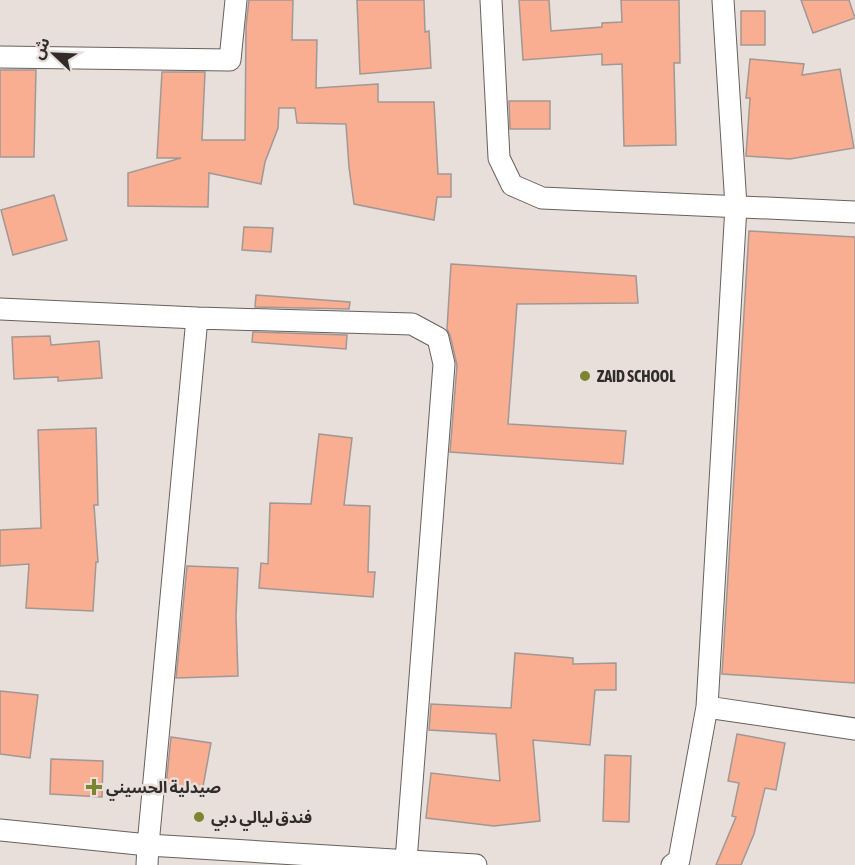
<svg xmlns="http://www.w3.org/2000/svg" width="855" height="865" font-family="'Asap Condensed','Noto Sans Arabic',sans-serif">
<style>
.building{fill:#f9ad91;stroke:#a19895;stroke-width:1.5}
.lines{fill:none;stroke-linecap:round;stroke-linejoin:round}
.minor-casing{stroke:#68605c;stroke-width:23}
.minor{stroke:#fff;stroke-width:21}
.poi-dot{fill:#7e8530;stroke:#e8dfda;stroke-width:2}
.labels{text-anchor:middle;dominant-baseline:central;stroke-width:5;stroke-linejoin:round;paint-order:stroke}
.poi-label{font-size:16px;font-weight:bold;fill:#2f2c2a;stroke:#e8dfda;text-anchor:start}
</style>
<rect width="100%" height="100%" fill="#e8dfda"/>
<path class="building" d="M 249,0 L 293,0 L 292,40 L 317,40 L 316,88 L 378,84 L 378,102 L 434,102 L 438,174 L 451,174 L 451,197 L 437,197 L 434,220 L 354,204 L 349,167 L 346,124 L 297,123 L 295,108 L 279,108 L 278,128 L 265,162 L 261,184 L 209,173 L 208,207 L 128,206 L 128,173 L 181,158 L 157,158 L 162,72 L 205,72 L 202,140 L 245,140 L 246,26 Z
M 357,0 L 424,0 L 425,32 L 429,31 L 431,68 L 360,74 Z
M 519,0 L 549,0 L 551,31 L 602,27 L 602,23 L 622,22 L 621,0 L 679,0 L 680,63 L 674,63 L 676,145 L 624,146 L 622,64 L 602,65 L 602,54 L 523,60 Z
M 801,0 L 849,0 L 855,18 L 813,33 Z
M 741,11 L 765,11 L 765,45 L 741,45 Z
M 750,59 L 804,64 L 802,75 L 840,69 L 854,148 L 790,159 L 746,156 L 750,98 L 746,98 Z
M 0,70 L 36,70 L 34,157 L 0,157 Z
M 509,101 L 550,101 L 550,129 L 510,129 Z
M 54,195 L 67,240 L 13,255 L 1,210 Z
M 244,227 L 273,228 L 271,252 L 242,250 Z
M 749,231 L 855,237 L 855,683 L 722,674 Z
M 451,264 L 636,276 L 638,303 L 517,304 L 508,424 L 626,431 L 623,464 L 450,452 L 457,365 L 450,335 L 447,329 Z
M 256,295 L 350,302 L 349,309 L 255,307 Z
M 253,332 L 347,335 L 346,349 L 252,342 Z
M 50,336 L 51,345 L 99,341 L 102,378 L 58,381 L 58,377 L 14,379 L 12,337 Z
M 96,428 L 98,505 L 94,505 L 98,562 L 96,562 L 93,611 L 26,608 L 29,564 L 0,566 L 0,530 L 41,528 L 38,430 Z
M 319,434 L 352,438 L 344,505 L 370,506 L 368,572 L 375,572 L 373,597 L 259,588 L 261,563 L 268,564 L 270,503 L 311,504 Z
M 187,566 L 238,568 L 236,616 L 238,676 L 176,678 Z
M 515,653 L 573,658 L 573,664 L 616,663 L 616,690 L 595,690 L 590,745 L 533,740 L 540,821 L 494,826 L 426,818 L 431,773 L 500,781 L 496,734 L 429,730 L 431,704 L 511,708 Z
M 0,691 L 38,695 L 30,758 L 0,754 Z
M 737,734 L 785,743 L 776,790 L 765,788 L 754,834 L 741,865 L 716,865 L 736,817 L 732,816 L 739,783 L 728,781 Z
M 171,737 L 211,743 L 202,792 L 166,786 Z
M 605,755 L 631,756 L 629,822 L 603,821 Z
M 51,759 L 103,761 L 102,797 L 50,794 Z"/>
<g class="lines">
<defs>
<path id="minor" d="M 491,0 L 499,158 L 512,185 L 542,198 L 855,212
M 0,57 L 230,60 L 236,0
M 0,309 L 197,318 L 148,845 L 0,830
M 197,318 L 412,324 L 438,338 L 444,364 L 406,861
M 707,707 L 736,206 L 723,0
M 147,865 L 148,845 L 476,865
M 672,865 L 679,860 L 707,707 L 855,729"/>
</defs>
<use href="#minor" class="minor-casing"/>
<use href="#minor" class="minor"/>
</g>
<g class="poi-dot">
<circle cx="585" cy="376" r="6"/>
<path d="M91 778h6v6h6v6h-6v6h-6v-6h-6v-6h6z"/>
<circle cx="199" cy="817" r="6"/>
</g>
<g class="labels">
<g class="poi-label">
<text x="597" y="376">ZAID SCHOOL</text>
<text x="106" y="787">صيدلية الحسيني</text>
<text x="211" y="817">فندق ليالي دبي</text>
</g>
</g>
<g transform="translate(54 54) rotate(293)" stroke="#e8dfda" stroke-width="4.5" paint-order="stroke">
<path d="M0-4.5L10 22L0 15L-10 22Z" fill="#2f2c2a"/>
<text y="-9" font-size="16" font-weight="bold" text-anchor="middle" fill="#2f2c2a">ش</text>
</g>
</svg>
